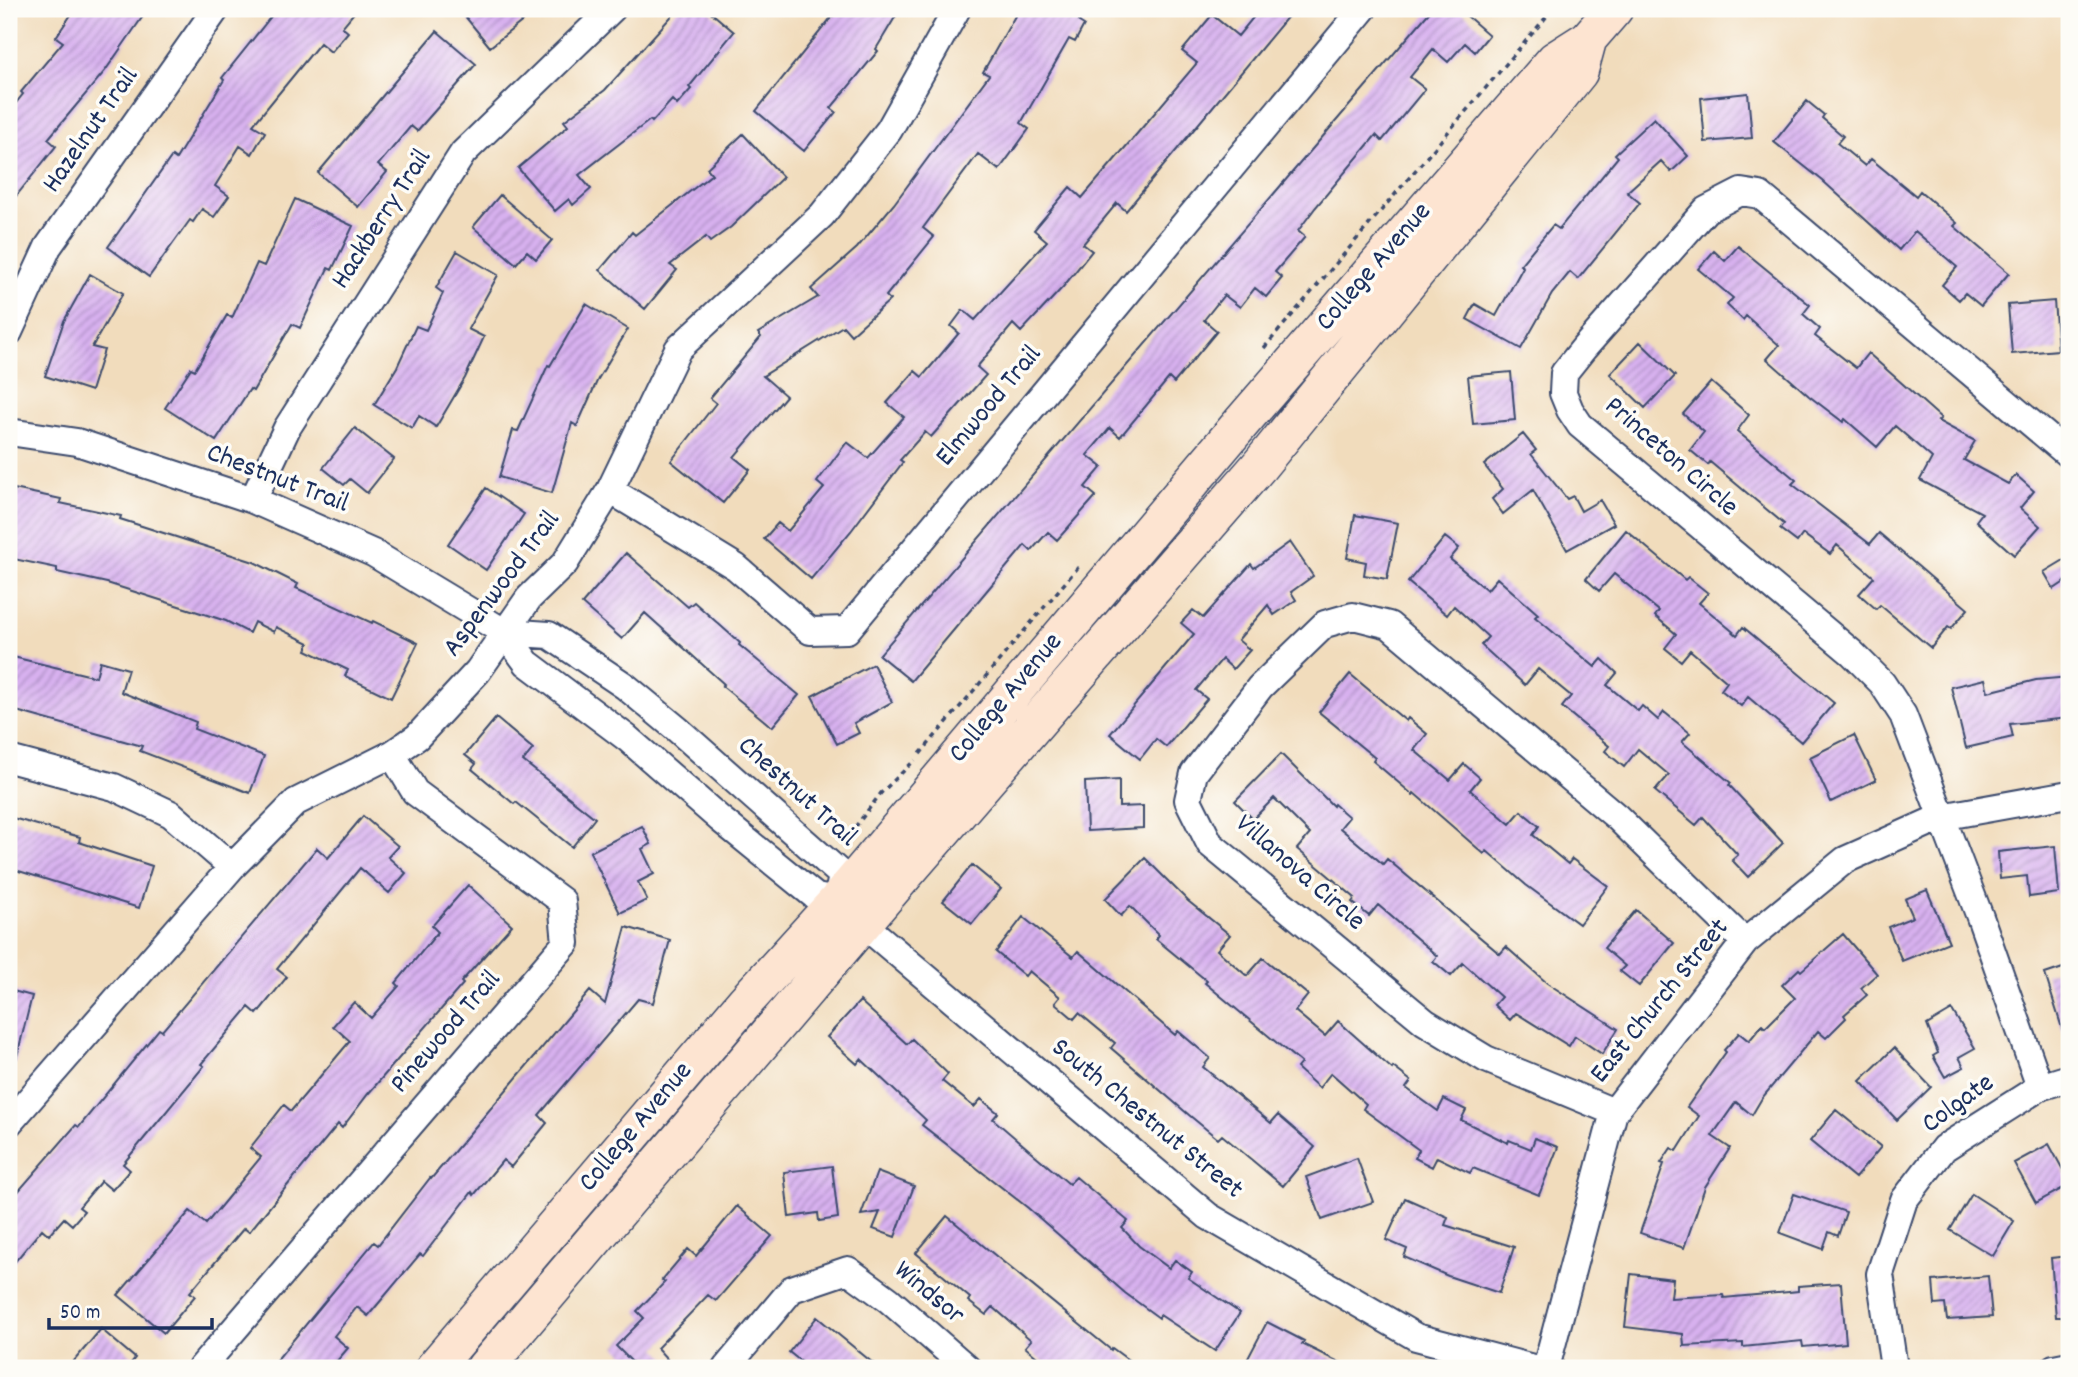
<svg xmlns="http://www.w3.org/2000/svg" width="2078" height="1377" font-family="Dekko,sans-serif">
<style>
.building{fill:url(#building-hatch)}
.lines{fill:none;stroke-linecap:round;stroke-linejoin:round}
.street-casing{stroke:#3b496c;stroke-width:30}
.secondary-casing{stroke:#3b496c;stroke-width:40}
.path{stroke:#3b496c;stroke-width:3.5;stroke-dasharray:5 5;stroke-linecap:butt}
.street{stroke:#fff;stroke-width:26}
.secondary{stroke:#fde4d1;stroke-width:37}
.labels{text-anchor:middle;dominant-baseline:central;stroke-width:7;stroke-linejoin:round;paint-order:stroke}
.street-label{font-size:28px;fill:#1b2f5e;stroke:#fdfcf7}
</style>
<defs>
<pattern id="building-hatch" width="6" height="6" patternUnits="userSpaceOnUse" patternTransform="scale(1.75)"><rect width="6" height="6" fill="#d8b1ef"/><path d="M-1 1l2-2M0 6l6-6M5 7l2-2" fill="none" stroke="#ae90c5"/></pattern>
</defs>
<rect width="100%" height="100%" fill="#fdfcf7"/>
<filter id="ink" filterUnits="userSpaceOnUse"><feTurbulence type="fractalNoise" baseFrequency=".0143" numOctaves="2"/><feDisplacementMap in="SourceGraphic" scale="14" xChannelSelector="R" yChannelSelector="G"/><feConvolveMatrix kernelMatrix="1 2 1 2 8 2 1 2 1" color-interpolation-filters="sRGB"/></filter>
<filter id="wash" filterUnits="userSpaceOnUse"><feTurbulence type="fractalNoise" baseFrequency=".00686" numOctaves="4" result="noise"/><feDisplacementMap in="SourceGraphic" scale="28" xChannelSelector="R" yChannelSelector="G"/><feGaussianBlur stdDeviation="1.57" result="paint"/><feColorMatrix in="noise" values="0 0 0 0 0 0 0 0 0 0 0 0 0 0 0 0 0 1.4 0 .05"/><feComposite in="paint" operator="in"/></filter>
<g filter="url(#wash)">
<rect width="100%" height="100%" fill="#f1dcbc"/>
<g id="blocks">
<path class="building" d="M 75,9 L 148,9 L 105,71 L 48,139 L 56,146 L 9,205 L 9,112 L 23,94 L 21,92 L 63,42 L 56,37 Z
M 277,9 L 357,9 L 342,27 L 348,32 L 331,52 L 320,43 L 253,125 L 265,132 L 252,154 L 240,146 L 215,186 L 229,196 L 214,217 L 202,209 L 193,222 L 190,220 L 149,277 L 108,247 L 172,156 L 176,159 L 224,80 L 222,78 Z
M 459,9 L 515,9 L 524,20 L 490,47 Z
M 678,9 L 707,9 L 734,32 L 689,87 L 691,89 L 677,105 L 672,100 L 652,122 L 650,120 L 579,175 L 591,189 L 573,205 L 569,199 L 555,211 L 518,168 L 568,126 L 564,121 L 605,90 Z
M 838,9 L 900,9 L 876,49 L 878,51 L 831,108 L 836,112 L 804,151 L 756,111 Z
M 1019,9 L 1086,9 L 1079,22 L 1084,25 L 1075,42 L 1069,39 L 1021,123 L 1029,129 L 999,170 L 978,154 L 923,228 L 934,237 L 886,296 L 890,300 L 851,335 L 843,326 L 763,376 L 786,396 L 734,457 L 750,470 L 723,503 L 671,461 L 716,403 L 710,398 L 761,337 L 758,333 L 818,297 L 811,289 L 857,248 L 894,204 L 989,75 L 983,72 Z
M 1260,9 L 1294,9 L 1126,211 L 1117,203 L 1083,244 L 1092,251 L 1063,287 L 1021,332 L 1013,324 L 977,367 L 986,375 L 931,437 L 925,432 L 900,460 L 903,462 L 851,531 L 811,579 L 764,539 L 778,523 L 788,531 L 824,488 L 817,482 L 847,442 L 868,458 L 904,417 L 887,403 L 915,371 L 922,377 L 959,333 L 951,326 L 963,310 L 975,320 L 1047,241 L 1034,230 L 1070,187 L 1082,198 L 1147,122 L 1197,63 L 1182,51 L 1212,15 L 1238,36 Z
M 1432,9 L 1459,9 L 1489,35 L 1475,52 L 1465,43 L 1448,62 L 1433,49 L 1410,77 L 1425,89 L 1382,141 L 1376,135 L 1315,208 L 1298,231 L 1305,237 L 1275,272 L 1282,278 L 1266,297 L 1255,288 L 1240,307 L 1224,295 L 1204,320 L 1217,331 L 1174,383 L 1169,378 L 1120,437 L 1110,428 L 1087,455 L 1102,467 L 1085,487 L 1096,496 L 1057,540 L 1048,532 L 1031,551 L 1025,545 L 911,681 L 879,655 Z
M 437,31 L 476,64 L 417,131 L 411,126 L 378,165 L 387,172 L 358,207 L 318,173 Z
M 1748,93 L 1752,138 L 1705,142 L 1701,98 Z
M 1807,101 L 1824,115 L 1822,118 L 1843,136 L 1837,143 L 1865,166 L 1871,159 L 1916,196 L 1920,191 L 1957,223 L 1954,226 L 2009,273 L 1981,306 L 1965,293 L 1959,300 L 1942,285 L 1957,267 L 1915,231 L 1899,250 L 1823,181 L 1774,142 Z
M 1654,118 L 1688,156 L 1671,172 L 1661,161 L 1627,192 L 1640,203 L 1578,279 L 1570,272 L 1552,294 L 1521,349 L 1467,319 L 1475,304 L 1496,316 L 1523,267 L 1520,265 L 1553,225 L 1559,229 L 1618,157 L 1615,154 Z
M 743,134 L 783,177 L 731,227 L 710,242 L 706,237 L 670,265 L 677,270 L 645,309 L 600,270 L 632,232 L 635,235 L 712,174 L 707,168 Z
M 500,195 L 552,240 L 536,259 L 527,251 L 516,264 L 473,227 Z
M 295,199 L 353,226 L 332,270 L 328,268 L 300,328 L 292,324 L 253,391 L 250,389 L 216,441 L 165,408 L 191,368 L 195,370 L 227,315 L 232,318 L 257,263 L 264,266 Z
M 1738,246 L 1810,305 L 1803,314 L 1820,329 L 1815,336 L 1856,368 L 1868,353 L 1941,418 L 1938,421 L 1975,441 L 1964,460 L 2008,484 L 2016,475 L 2034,491 L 2020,508 L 2040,526 L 2014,555 L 1976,521 L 1982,513 L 1920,480 L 1932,458 L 1895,426 L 1877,447 L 1845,419 L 1843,422 L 1809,396 L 1767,359 L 1779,345 L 1746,316 L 1743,320 L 1727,305 L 1733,298 L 1698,269 L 1714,251 L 1725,261 Z
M 457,251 L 498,275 L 468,329 L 484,337 L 465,378 L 436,427 L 419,416 L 412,428 L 374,405 L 397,367 L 416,326 L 426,330 L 443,293 L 436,288 Z
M 90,274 L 123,293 L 92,347 L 104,350 L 91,391 L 45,376 L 64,321 Z
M 2054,301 L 2058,350 L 2012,354 L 2008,305 Z
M 586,304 L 628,329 L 598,379 L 577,426 L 572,423 L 552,493 L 499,477 L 513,430 L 518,431 L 548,365 L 550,366 Z
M 1640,342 L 1675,376 L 1645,408 L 1610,374 Z
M 1511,372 L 1515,420 L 1473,424 L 1468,376 Z
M 1711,382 L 1749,415 L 1737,431 L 1796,480 L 1792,484 L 1870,544 L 1879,533 L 1968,609 L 1951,629 L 1948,627 L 1931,648 L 1880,605 L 1876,609 L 1859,594 L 1874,577 L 1837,545 L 1830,554 L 1803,534 L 1797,542 L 1780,529 L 1784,524 L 1710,462 L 1708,465 L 1690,450 L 1704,432 L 1683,414 Z
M 355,428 L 394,459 L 367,493 L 350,479 L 344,485 L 323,468 Z
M 1523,434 L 1536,450 L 1531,454 L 1567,499 L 1573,496 L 1581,511 L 1600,500 L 1614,524 L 1567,550 L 1533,490 L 1503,514 L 1492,499 L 1503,489 L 1484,465 Z
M 486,488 L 524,514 L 486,570 L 448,544 Z
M 14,489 L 61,499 L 60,503 L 121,516 L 120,519 L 254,562 L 298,584 L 296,588 L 372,623 L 373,621 L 418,643 L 391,698 L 345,676 L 348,670 L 306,650 L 309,643 L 276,627 L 274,632 L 254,622 L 249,633 L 226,621 L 107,583 L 57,572 L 57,568 L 9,558 L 9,513 Z
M 1355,515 L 1398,523 L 1387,579 L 1364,575 L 1366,562 L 1347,558 Z
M 1626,530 L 1685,580 L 1688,577 L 1708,593 L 1699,603 L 1737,635 L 1743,627 L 1834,703 L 1801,742 L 1748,697 L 1741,706 L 1721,690 L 1727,682 L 1690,650 L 1681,661 L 1665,648 L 1676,634 L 1655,616 L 1659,611 L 1614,574 L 1599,591 L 1586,579 Z
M 1445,537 L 1459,548 L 1450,559 L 1487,590 L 1497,578 L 1538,614 L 1535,617 L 1595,667 L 1602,659 L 1617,673 L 1607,685 L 1638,711 L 1642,706 L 1658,720 L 1664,712 L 1690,733 L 1682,742 L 1731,783 L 1729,785 L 1783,843 L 1748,877 L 1732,860 L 1738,855 L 1703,817 L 1696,825 L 1655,791 L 1669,775 L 1638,749 L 1624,767 L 1605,751 L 1609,746 L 1562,707 L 1571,696 L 1538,669 L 1525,685 L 1481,645 L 1488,637 L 1454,606 L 1447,615 L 1408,582 Z
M 1290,542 L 1313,576 L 1291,592 L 1296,600 L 1274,615 L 1268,605 L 1238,640 L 1250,650 L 1233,669 L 1222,659 L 1196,690 L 1207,699 L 1166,747 L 1156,739 L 1140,759 L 1110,734 L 1194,634 L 1181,623 L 1193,610 L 1203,618 L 1251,564 L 1254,568 Z
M 626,553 L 688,607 L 694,602 L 740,643 L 739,645 L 799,695 L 772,727 L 722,686 L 724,684 L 645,613 L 622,639 L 582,604 Z
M 2069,557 L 2069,579 L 2054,589 L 2044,572 Z
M 9,656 L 96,677 L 100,661 L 128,669 L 121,692 L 196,722 L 194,729 L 264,756 L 250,793 L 140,751 L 142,746 L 9,709 Z
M 873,664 L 892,702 L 854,723 L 859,733 L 837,744 L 812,696 Z
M 1350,674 L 1406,721 L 1408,718 L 1427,734 L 1414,750 L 1450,780 L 1464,764 L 1480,778 L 1470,790 L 1510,824 L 1521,811 L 1539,826 L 1533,835 L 1568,864 L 1572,859 L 1608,886 L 1579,924 L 1526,885 L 1487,851 L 1484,854 L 1414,793 L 1413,795 L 1373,761 L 1375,758 L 1319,712 Z
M 2069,677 L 2069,718 L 2010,724 L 2013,737 L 1966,748 L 1951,687 L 1985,679 L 1988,692 L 2036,680 Z
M 496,718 L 533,749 L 523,761 L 595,818 L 572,847 L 516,802 L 514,804 L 472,769 L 476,764 L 465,755 Z
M 1854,735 L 1876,780 L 1831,802 L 1810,757 Z
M 1281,754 L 1333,806 L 1334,804 L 1349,817 L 1340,828 L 1383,864 L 1387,859 L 1500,954 L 1506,947 L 1547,983 L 1618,1029 L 1602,1054 L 1575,1036 L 1569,1046 L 1516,1013 L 1510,1020 L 1494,1005 L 1501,997 L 1463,963 L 1451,976 L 1433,961 L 1437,956 L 1378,905 L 1369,916 L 1352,902 L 1355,898 L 1297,849 L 1310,834 L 1274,798 L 1253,819 L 1235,801 Z
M 1119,780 L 1119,807 L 1143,806 L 1143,828 L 1087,831 L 1085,782 Z
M 363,816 L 398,846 L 388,857 L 406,873 L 389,893 L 360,868 L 277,969 L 287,977 L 257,1014 L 249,1007 L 201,1064 L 204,1066 L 123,1164 L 130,1170 L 112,1190 L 101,1181 L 79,1207 L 84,1211 L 72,1225 L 64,1218 L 49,1235 L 42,1229 L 9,1269 L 9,1202 L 76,1125 L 79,1127 L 159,1029 L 162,1031 L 317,848 L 328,858 Z
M 9,817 L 80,837 L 79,842 L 152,866 L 139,908 L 9,868 Z
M 642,826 L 651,844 L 642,849 L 654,874 L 638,882 L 647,900 L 620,913 L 590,852 Z
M 2055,846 L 2059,893 L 2029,897 L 2027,876 L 2000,879 L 1998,852 Z
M 1145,858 L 1188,901 L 1230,935 L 1217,950 L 1247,976 L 1263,958 L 1308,995 L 1295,1011 L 1325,1036 L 1338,1021 L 1392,1069 L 1393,1067 L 1411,1081 L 1406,1088 L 1438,1111 L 1444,1099 L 1466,1110 L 1461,1120 L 1508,1143 L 1509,1140 L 1531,1149 L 1535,1138 L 1558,1147 L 1539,1195 L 1473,1168 L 1470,1173 L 1437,1157 L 1432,1167 L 1415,1158 L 1419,1150 L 1363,1109 L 1366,1104 L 1331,1073 L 1319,1088 L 1297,1068 L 1301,1063 L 1205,983 L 1207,981 L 1156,939 L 1159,935 L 1130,906 L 1121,916 L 1105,899 Z
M 972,865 L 1001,889 L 972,924 L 943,901 Z
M 468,885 L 512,925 L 461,982 L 463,984 L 368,1094 L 342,1128 L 338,1124 L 249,1232 L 244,1228 L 190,1292 L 195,1296 L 164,1333 L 118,1295 L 190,1211 L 206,1224 L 261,1157 L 250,1148 L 284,1105 L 291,1111 L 350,1041 L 333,1026 L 354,1002 L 371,1018 L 399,986 L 396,983 L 438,932 L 432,926 Z
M 1927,890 L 1949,942 L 1902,961 L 1888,927 L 1913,917 L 1905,899 Z
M 1636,910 L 1674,943 L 1639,986 L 1620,971 L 1625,966 L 1604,948 Z
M 1023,917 L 1073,957 L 1078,951 L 1175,1035 L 1178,1031 L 1210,1058 L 1203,1067 L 1271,1123 L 1278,1115 L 1315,1147 L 1283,1186 L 1222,1135 L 1218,1139 L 1189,1115 L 1111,1048 L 1115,1043 L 1079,1013 L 1074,1019 L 1055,1003 L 1060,997 L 1029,971 L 1025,976 L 996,952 Z
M 626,927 L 670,940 L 653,1003 L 638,999 L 539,1115 L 547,1123 L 511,1167 L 503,1160 L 474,1195 L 472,1192 L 423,1256 L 420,1254 L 368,1316 L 357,1307 L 334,1336 L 348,1348 L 331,1368 L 270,1368 L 374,1242 L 378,1245 L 430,1178 L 431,1179 L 590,991 L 605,1004 Z
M 1843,934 L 1877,974 L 1861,988 L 1867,995 L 1844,1015 L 1846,1018 L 1826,1038 L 1818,1031 L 1762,1098 L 1752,1115 L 1736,1102 L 1712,1136 L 1730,1148 L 1705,1187 L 1684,1248 L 1640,1233 L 1664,1164 L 1661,1163 L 1671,1148 L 1677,1151 L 1699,1116 L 1687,1107 L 1726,1052 L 1724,1050 L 1739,1033 L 1749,1041 L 1762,1025 L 1765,1028 L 1795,998 L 1782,985 L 1799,969 L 1801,971 Z
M 2069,966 L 2069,1038 L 2065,1038 L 2045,974 Z
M 9,990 L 32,996 L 15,1064 L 9,1064 Z
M 860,1001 L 907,1044 L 912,1039 L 948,1074 L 942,1081 L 974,1107 L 981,1099 L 998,1113 L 993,1119 L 1069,1184 L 1076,1177 L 1128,1221 L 1122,1228 L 1139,1246 L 1169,1268 L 1175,1260 L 1192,1272 L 1188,1278 L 1240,1313 L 1215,1351 L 1160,1315 L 1159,1318 L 1125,1293 L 1028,1208 L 922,1125 L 926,1120 L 861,1059 L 857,1064 L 827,1037 Z
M 1952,1010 L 1975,1048 L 1959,1057 L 1964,1067 L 1945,1077 L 1933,1056 L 1938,1053 L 1927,1025 Z
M 1894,1048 L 1931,1087 L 1897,1120 L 1860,1081 Z
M 1836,1110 L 1881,1147 L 1855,1178 L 1810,1141 Z
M 2049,1144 L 2069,1181 L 2069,1185 L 2036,1203 L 2014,1163 Z
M 1357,1158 L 1373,1202 L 1322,1220 L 1306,1177 Z
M 832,1166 L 838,1218 L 819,1221 L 818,1213 L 789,1217 L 784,1172 Z
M 877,1172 L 914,1186 L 895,1237 L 873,1229 L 880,1212 L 861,1215 Z
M 1794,1194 L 1846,1212 L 1838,1236 L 1829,1232 L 1823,1249 L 1780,1233 Z
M 1972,1194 L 2014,1221 L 1993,1256 L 1950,1230 Z
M 1405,1198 L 1448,1217 L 1445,1225 L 1514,1247 L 1499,1293 L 1448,1276 L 1404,1257 L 1407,1249 L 1386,1240 Z
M 737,1206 L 772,1236 L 716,1301 L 708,1295 L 657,1348 L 667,1359 L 658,1368 L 638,1368 L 616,1346 L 644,1318 L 637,1311 L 665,1282 L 662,1280 L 688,1249 L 696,1256 Z
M 947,1216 L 1111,1350 L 1112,1348 L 1139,1368 L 1050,1368 L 1025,1347 L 1031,1340 L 993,1307 L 986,1315 L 968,1301 L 970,1298 L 916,1253 Z
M 2069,1256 L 2069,1317 L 2056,1317 L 2051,1258 Z
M 1631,1274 L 1673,1279 L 1671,1298 L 1723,1295 L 1724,1298 L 1789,1292 L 1798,1291 L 1798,1286 L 1841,1283 L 1846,1343 L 1803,1347 L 1802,1341 L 1743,1347 L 1743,1343 L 1684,1346 L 1683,1334 L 1625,1327 Z
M 1988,1276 L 1992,1317 L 1947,1320 L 1945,1304 L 1935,1305 L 1933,1281 Z
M 817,1317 L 879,1368 L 809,1368 L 789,1352 Z
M 1267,1322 L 1304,1341 L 1302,1344 L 1351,1368 L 1257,1368 L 1246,1362 Z
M 101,1329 L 135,1358 L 127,1368 L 68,1368 Z"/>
</g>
</g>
<g filter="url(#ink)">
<use href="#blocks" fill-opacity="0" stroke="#3b496c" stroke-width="2"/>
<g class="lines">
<defs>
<path id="street" d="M 9,332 L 48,247 L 216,9
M 9,432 L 77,442 L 253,500 L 373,553 L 504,632 L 527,663 L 627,738 L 720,819 L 816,897 L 837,901 L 842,875 L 677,729 L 625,686 L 549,635 L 504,632
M 610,490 L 736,567 L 810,631 L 847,630 L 1363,9
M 253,500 L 287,428 L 463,153 L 612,9
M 9,759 L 114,787 L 171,814 L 232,867
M 863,924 L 1208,1216 L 1416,1337 L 1533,1368
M 2040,1087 L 1980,917 L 1903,715 L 1882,683 L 1852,653 L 1580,425 L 1570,410 L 1563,393 L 1564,373 L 1584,348 L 1706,210 L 1741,192 L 1760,195 L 2069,455
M 1614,1112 L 1486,1059 L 1425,1022 L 1210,844 L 1188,800 L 1194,773 L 1260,687 L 1325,624 L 1353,616 L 1389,625 L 1617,817 L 1745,942
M 9,1123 L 232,867 L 296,802 L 392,754 L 417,737 L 478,671 L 529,598 L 565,563 L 610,490 L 678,349 L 822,215 L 889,130 L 957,9
M 201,1368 L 566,943 L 562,901 L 415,792 L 392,754
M 726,1368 L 792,1289 L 848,1270 L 889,1300 L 967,1368
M 1546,1368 L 1614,1112 L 1745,942 L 1845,860 L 1941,817 L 2069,794
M 1894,1368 L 1880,1274 L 1904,1200 L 1944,1148 L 2040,1087 L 2069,1078
M 2054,1368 L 2069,1365"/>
<path id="secondary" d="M 434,1368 L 745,1002 L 837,901 L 1242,422 L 1555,60 L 1588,39 L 1614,9
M 485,1368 L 892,889 L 1260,465 L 1579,72 L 1588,39"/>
</defs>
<use href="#street" class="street-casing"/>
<use href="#secondary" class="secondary-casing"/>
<path class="path" d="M 1264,348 L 1553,9
M 920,754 L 1080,565
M 843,843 L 881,793 L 915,760"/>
<use href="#street" class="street"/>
<use href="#secondary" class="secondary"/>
</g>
</g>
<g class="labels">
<g class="street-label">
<text transform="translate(92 131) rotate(-55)">Hazelnut Trail</text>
<text transform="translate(383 220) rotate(-57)">Hackberry Trail</text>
<text transform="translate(1375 268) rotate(-49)">College Avenue</text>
<text transform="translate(990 407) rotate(-50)">Elmwood Trail</text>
<text transform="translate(1670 458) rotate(41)">Princeton Circle</text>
<text transform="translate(277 480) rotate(21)">Chestnut Trail</text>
<text transform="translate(503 585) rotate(-53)">Aspenwood Trail</text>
<text transform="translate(1007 699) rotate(-50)">College Avenue</text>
<text transform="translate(796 793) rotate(42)">Chestnut Trail</text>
<text transform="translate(1299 874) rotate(41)">Villanova Circle</text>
<text transform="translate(1661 1002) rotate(-51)">East Church Street</text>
<text transform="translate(447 1033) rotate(-49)">Pinewood Trail</text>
<text transform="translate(1959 1105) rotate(-36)">Colgate</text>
<text transform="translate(1146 1120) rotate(39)">South Chestnut Street</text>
<text transform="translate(637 1128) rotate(-50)">College Avenue</text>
<text transform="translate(928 1294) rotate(40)">Windsor</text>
</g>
</g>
<rect width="2078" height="1377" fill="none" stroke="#fdfcf7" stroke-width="35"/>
<path d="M49 1318v10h163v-10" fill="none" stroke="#1b2f5e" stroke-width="3.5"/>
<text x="60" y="1318" font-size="21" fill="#1b2f5e" stroke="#fdfcf7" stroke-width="5" paint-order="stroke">50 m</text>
</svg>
